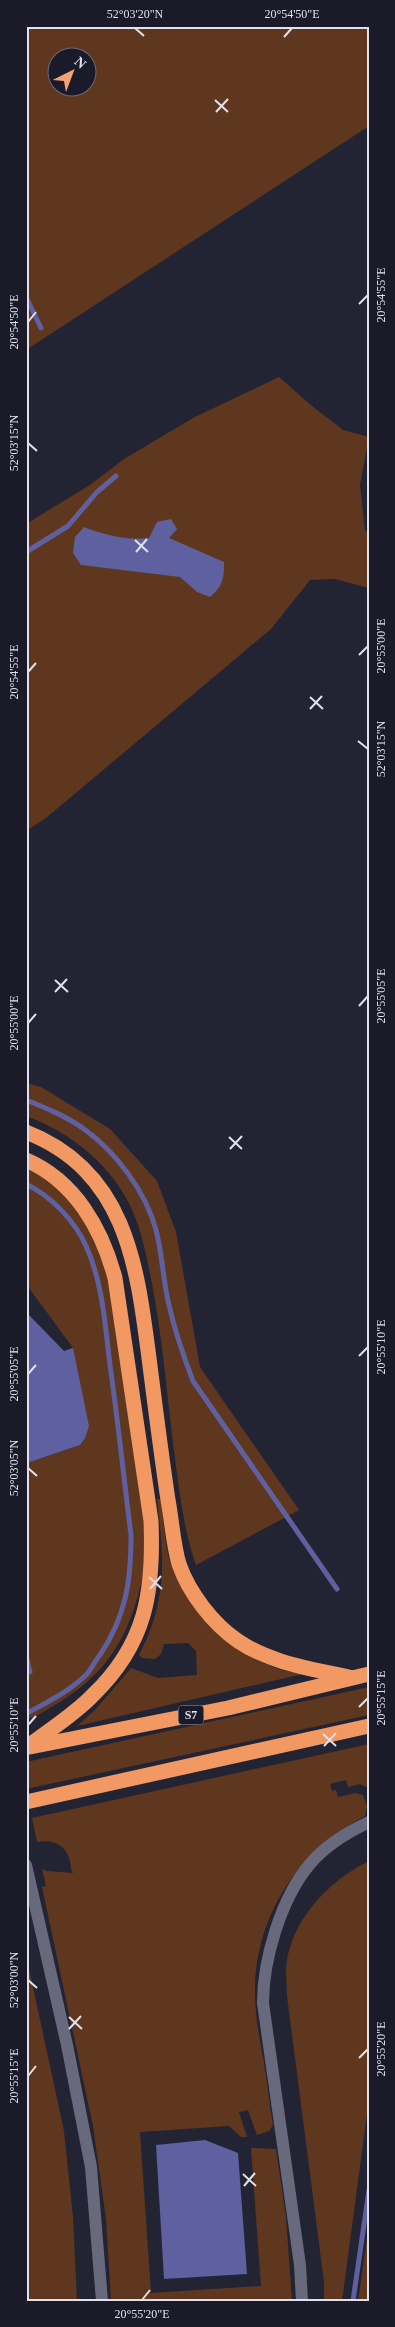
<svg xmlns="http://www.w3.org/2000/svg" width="395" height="2327" font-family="Georgia,serif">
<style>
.green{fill:#5f371f;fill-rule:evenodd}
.water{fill:#5e609f}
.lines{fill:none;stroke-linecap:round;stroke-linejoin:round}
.stream{stroke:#5e609f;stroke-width:5}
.tertiary{stroke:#68697c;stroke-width:12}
.motorway{stroke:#f29963;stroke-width:15}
.ticks{fill:none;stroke:#e0e1ec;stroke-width:2}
.labels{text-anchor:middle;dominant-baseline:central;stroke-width:4.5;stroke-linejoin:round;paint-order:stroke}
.shield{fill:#1a1a29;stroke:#a5a5b2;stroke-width:1}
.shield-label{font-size:12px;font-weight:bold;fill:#e0e1ec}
.neatline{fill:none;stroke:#e0e1ec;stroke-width:2}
.ticks-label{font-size:12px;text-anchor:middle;fill:#e0e1ec}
</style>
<rect width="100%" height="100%" fill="#232433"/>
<path class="green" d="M 26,26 L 369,26 L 369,126 L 26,350 ZM 58,58 L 88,58 L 88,88 L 58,88 Z
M 279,377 L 312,406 L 343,430 L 369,437 L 360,485 L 365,530 L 369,535 L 369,588 L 335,579 L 310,580 L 271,629 L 46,818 L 26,831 L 26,524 L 90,485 L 124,459 L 193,418 Z
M 26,1083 L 41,1087 L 110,1129 L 157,1181 L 176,1232 L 200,1367 L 299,1510 L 196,1565 C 183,1528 179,1489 174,1450 C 167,1397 163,1342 153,1289 C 148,1264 143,1235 133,1212 C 113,1166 72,1133 26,1116 Z
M 26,1168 C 56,1183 83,1209 96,1240 C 116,1291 122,1364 129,1419 C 136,1471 154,1541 139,1592 C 125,1643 105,1673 60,1702 C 49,1708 38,1716 26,1720 L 26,1461 L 30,1462 L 80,1445 L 73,1348 L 26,1284 Z
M 157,1499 L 161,1499 C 164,1520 164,1545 171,1564 C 188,1611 227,1649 273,1667 C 282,1671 293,1672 303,1674 L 77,1726 L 95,1710 L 131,1668 L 158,1678 L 197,1675 L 196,1651 L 188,1643 L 164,1644 L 161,1654 L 155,1659 L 142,1658 L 139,1655 C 168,1599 164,1558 157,1499 Z
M 369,1687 L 369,1715 L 26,1789 L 26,1762 Z
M 369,1744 L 369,1788 L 360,1784 L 348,1787 L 346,1780 L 330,1784 L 332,1791 L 336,1790 L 338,1797 L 355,1793 L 363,1795 L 367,1806 L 365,1816 C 298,1852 255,1915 255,1993 C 255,2014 259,2036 263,2057 C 267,2079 269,2102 273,2125 L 269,2131 L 257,2135 L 248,2110 L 239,2112 L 247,2137 L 241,2137 L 229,2126 L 140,2132 L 151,2293 L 261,2286 L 251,2148 L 276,2149 L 286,2217 L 292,2301 L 111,2301 L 106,2219 L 93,2126 L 42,1887 L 46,1886 L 42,1868 L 46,1871 L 73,1873 C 70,1868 71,1866 70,1861 C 66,1844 52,1839 37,1842 L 32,1818 Z
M 369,1861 L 369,2099 L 342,2301 L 324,2301 L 324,2282 L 287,1996 C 287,1987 286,1977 286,1968 C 290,1921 328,1881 369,1861 Z
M 26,1955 L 64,2131 L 73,2217 L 77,2301 L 26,2301 Z
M 369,2225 L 369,2301 L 358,2301 Z"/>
<path class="water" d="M 171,519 L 177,529 L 169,538 L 224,562 C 224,579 223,586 210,597 L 197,592 L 180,577 L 81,565 L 73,553 L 75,537 L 84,527 C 104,535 128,541 149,538 L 157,522 Z
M 26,1312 L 64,1351 L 73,1348 L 89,1426 L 85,1438 L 80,1445 L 30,1462 L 26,1461 Z
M 205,2140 L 238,2153 L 247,2274 L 164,2279 L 156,2145 Z"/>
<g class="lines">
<path class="stream" d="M 26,297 L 41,328
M 26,552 L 68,526 L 97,492 L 116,476
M 26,1100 C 46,1108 66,1116 84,1129 C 116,1152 146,1192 156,1230 C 162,1253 163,1278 168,1301 C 174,1328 183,1355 193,1381 L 337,1589
M 26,1184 C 51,1196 75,1221 86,1246 C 103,1283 105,1326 110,1365 C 118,1422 124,1479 131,1535 C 131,1581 126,1616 100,1655 C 95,1661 92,1668 87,1674 C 70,1691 47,1702 26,1714
M 26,1655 L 30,1672
M 353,2301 L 369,2190"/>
<path class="tertiary" d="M 26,1865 L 67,2045 L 91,2167 L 102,2301
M 302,2301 L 300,2265 L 263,2003 C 263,1960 281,1898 310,1864 C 325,1846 348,1832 369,1822"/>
<path class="motorway" d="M 26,1132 C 126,1171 137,1265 149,1358 C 155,1405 161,1453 168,1500 C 172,1521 173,1544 179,1564 C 189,1593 213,1624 238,1641 C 272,1664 314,1669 353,1678
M 26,1160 C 75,1181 102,1229 115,1278 L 151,1521 C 154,1592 146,1644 93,1695 C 74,1715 49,1730 27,1747
M 30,1747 L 228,1708 L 369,1674
M 26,1802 L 369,1726"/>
</g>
<path class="ticks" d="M 135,28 L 144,36M 284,37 L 292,28M 215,100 L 228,112M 216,112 L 228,99M 359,304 L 368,295M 28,322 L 36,312M 28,443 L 37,451M 135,540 L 148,552M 136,552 L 147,539M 359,655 L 368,646M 28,672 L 36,663M 310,697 L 323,709M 310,709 L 322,696M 358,741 L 368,749M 55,980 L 68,992M 55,992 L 67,979M 359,1006 L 368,996M 28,1023 L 36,1014M 229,1137 L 242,1149M 230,1149 L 242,1136M 359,1356 L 368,1347M 28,1374 L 36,1365M 28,1468 L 37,1476M 149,1577 L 162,1589M 150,1589 L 161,1576M 359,1707 L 368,1698M 28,1725 L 36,1716M 323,1734 L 336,1746M 324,1746 L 336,1733M 28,1980 L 37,1988M 69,2017 L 82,2029M 69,2029 L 81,2016M 359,2058 L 368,2049M 28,2076 L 36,2066M 243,2174 L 256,2186M 244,2186 L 255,2173M 142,2300 L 150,2290"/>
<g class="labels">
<rect class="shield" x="178.5" y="1705.5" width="25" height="19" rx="4"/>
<g class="shield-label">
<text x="191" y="1715">S7</text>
</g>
</g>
<rect width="395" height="2327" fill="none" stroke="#1a1a29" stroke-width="55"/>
<g transform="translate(72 72) rotate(42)"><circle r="24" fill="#1a1a29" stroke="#696a77"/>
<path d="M0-4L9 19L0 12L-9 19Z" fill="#efa377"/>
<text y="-8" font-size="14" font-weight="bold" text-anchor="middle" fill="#e0e1ec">N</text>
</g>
<rect x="28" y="28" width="340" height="2272" class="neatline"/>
<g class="ticks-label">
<text x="135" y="18">52°03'20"N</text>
<text x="292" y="18">20°54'50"E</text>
<text transform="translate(381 295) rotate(-90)" y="4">20°54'55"E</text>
<text transform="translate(14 322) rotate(-90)" y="4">20°54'50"E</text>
<text transform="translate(14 443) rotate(-90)" y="4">52°03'15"N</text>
<text transform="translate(381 646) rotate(-90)" y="4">20°55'00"E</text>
<text transform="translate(14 672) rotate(-90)" y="4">20°54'55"E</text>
<text transform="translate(381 749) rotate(-90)" y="4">52°03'15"N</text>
<text transform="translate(381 996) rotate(-90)" y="4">20°55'05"E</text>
<text transform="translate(14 1023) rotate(-90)" y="4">20°55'00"E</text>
<text transform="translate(381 1347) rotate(-90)" y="4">20°55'10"E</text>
<text transform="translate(14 1374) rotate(-90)" y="4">20°55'05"E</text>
<text transform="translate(14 1468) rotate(-90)" y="4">52°03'05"N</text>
<text transform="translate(381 1698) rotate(-90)" y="4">20°55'15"E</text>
<text transform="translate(14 1725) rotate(-90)" y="4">20°55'10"E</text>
<text transform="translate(14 1980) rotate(-90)" y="4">52°03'00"N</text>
<text transform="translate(381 2049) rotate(-90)" y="4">20°55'20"E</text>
<text transform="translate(14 2076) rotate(-90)" y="4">20°55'15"E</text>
<text x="142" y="2318">20°55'20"E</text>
</g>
</svg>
